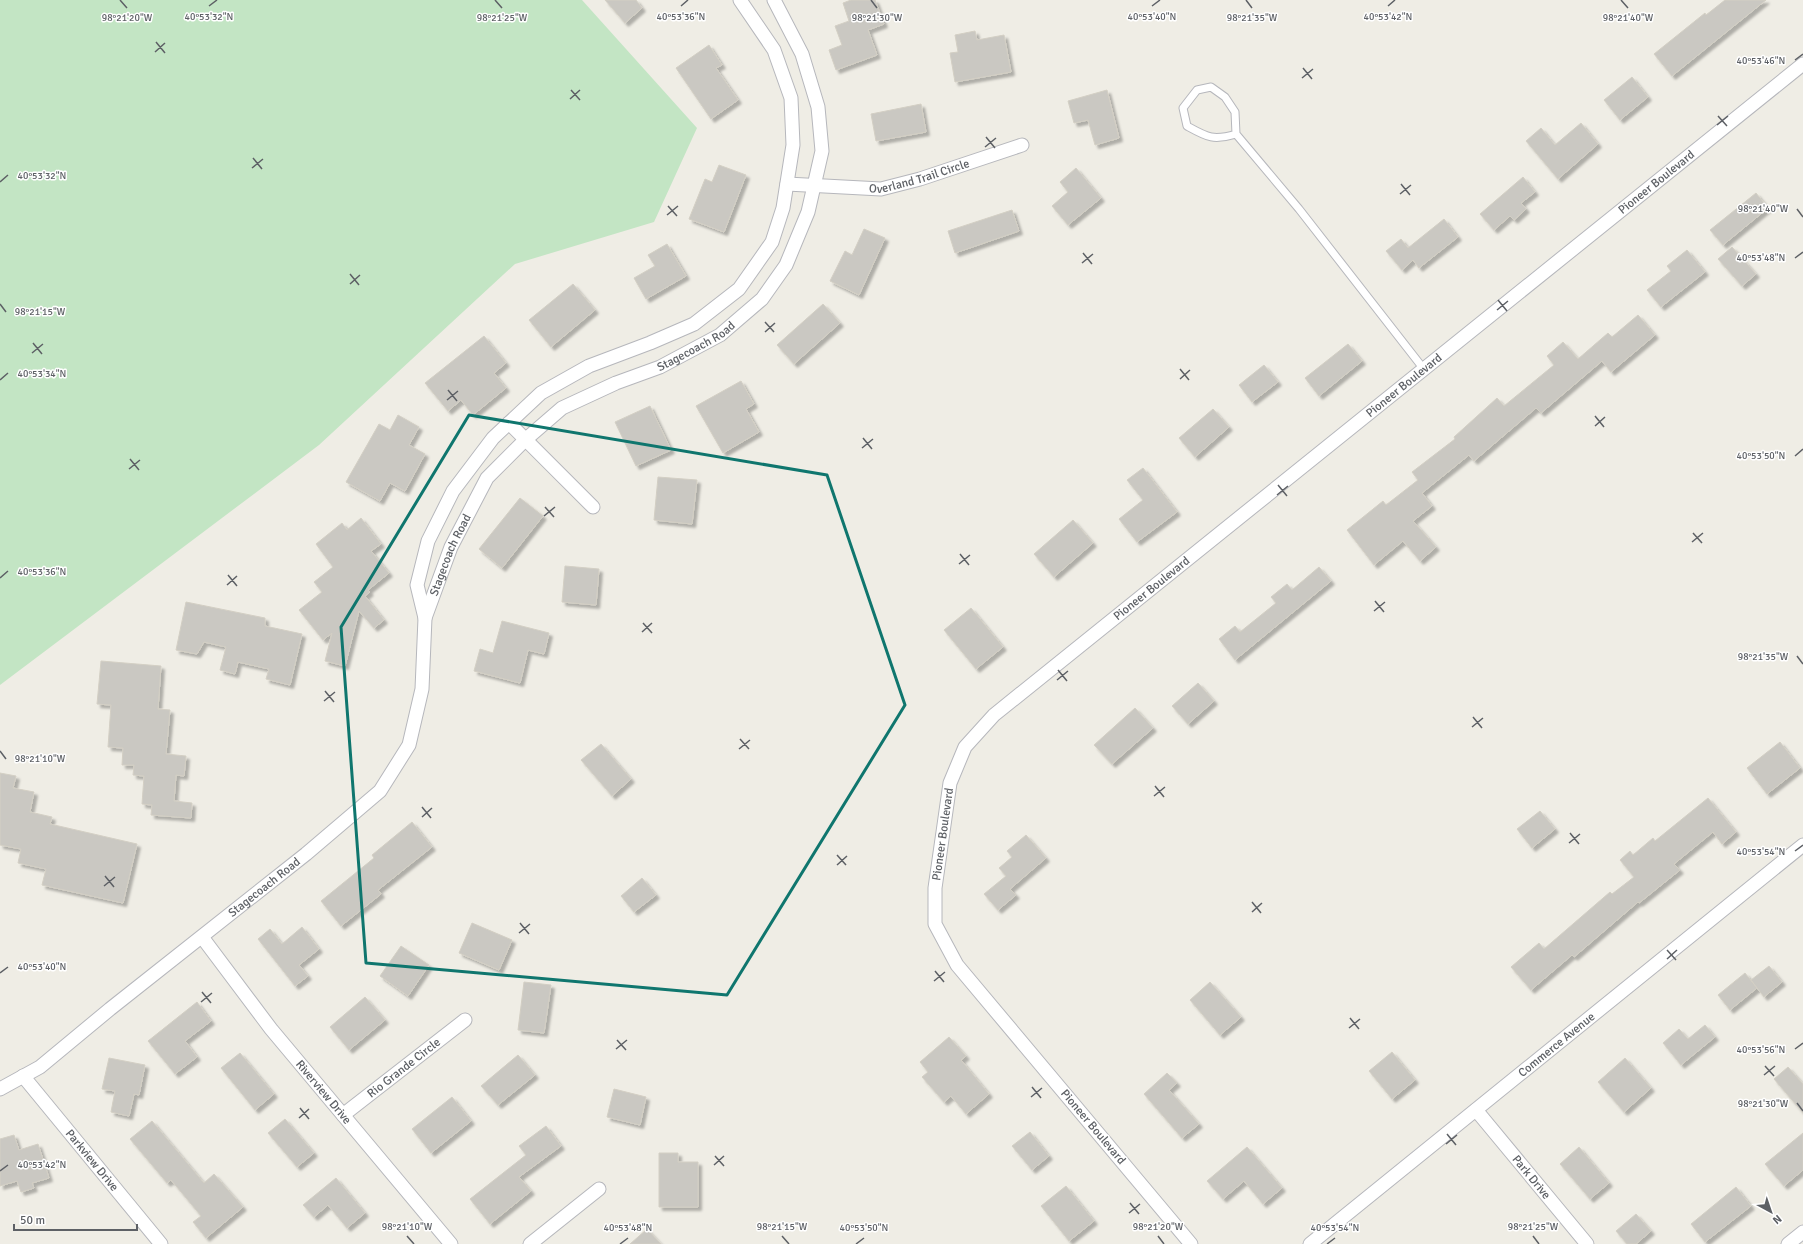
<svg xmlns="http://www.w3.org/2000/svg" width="1803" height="1244" font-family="Signika,sans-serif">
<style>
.green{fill:#c3e5c4}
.building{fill:#cac8c2;stroke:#d3cfc4;filter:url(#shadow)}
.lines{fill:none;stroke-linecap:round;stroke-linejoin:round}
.lane-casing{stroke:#b6b7bc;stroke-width:9}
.street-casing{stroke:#b6b7bc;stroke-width:15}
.lane{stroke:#fff;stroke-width:7}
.street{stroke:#fff;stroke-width:13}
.marked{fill:none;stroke:#0f766e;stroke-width:3;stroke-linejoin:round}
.ticks{fill:none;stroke:#5d6065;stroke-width:1.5}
.labels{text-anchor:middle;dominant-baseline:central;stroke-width:3;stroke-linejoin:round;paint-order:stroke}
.street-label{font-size:12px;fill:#5d6065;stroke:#fff}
.ticks-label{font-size:10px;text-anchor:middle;fill:#5d6065;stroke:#fff;stroke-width:3;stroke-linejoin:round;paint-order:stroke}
</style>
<defs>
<filter id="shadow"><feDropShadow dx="3.5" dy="3.5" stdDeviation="1" flood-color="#0004"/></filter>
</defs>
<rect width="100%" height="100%" fill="#efede5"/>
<path class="green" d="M 0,0 L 582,0 L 697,128 L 654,222 L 515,264 L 319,445 L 0,685 Z"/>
<path class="building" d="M 605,0 L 636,0 L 642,8 L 625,23 Z
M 851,0 L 875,0 L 884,24 L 868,30 L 877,55 L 836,70 L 829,50 L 842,45 L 835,26 L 849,21 L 843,3 Z
M 1725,0 L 1766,0 L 1672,76 L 1654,54 L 1705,13 L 1706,15 Z
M 975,31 L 977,40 L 1004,35 L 1011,72 L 955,82 L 950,53 L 958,52 L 955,35 Z
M 709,45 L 722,65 L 716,68 L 738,100 L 711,119 L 676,68 Z
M 1632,77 L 1648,97 L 1620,120 L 1604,100 Z
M 1107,90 L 1119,138 L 1095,145 L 1088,120 L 1074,123 L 1068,101 Z
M 921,104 L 926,132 L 876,141 L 871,114 Z
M 1581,123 L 1598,144 L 1558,179 L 1526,141 L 1541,128 L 1555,145 Z
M 719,165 L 746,175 L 724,232 L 689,219 L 705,179 L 712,182 Z
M 1076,168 L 1101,198 L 1068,225 L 1052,206 L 1068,192 L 1060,182 Z
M 1523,177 L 1535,192 L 1521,203 L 1526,209 L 1514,220 L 1510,216 L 1494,230 L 1480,214 Z
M 1756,193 L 1768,208 L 1723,245 L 1710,230 Z
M 1012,210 L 1019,231 L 955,253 L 948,231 Z
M 1444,219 L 1458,237 L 1419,268 L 1413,260 L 1402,270 L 1386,251 L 1401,239 L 1408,248 Z
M 864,229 L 885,238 L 859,295 L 830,281 L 845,251 L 852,255 Z
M 667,244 L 686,276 L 646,299 L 634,278 L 655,266 L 648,255 Z
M 1732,247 L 1756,274 L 1742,286 L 1718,259 Z
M 1687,250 L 1705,272 L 1661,307 L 1647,290 L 1671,271 L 1667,266 Z
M 573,284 L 595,310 L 551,347 L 529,320 Z
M 823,304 L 840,323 L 794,364 L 777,345 Z
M 1638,315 L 1655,335 L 1611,372 L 1602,361 L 1541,413 L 1536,408 L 1474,461 L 1469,455 L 1422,493 L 1432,506 L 1413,521 L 1436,547 L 1420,561 L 1403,541 L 1374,565 L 1347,530 L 1383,501 L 1386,505 L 1418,480 L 1412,472 L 1455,439 L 1454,437 L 1497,398 L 1504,406 L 1554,365 L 1547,356 L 1563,342 L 1578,359 L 1608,333 L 1612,337 Z
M 484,336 L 506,363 L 494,373 L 506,388 L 473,415 L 461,400 L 448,411 L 425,383 Z
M 1348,344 L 1362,361 L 1319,396 L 1305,378 Z
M 1264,365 L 1278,382 L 1252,402 L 1239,385 Z
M 741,381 L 754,404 L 746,409 L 759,432 L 723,453 L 696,406 Z
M 650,406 L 671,450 L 636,466 L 615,422 Z
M 1213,409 L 1229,427 L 1195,457 L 1179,438 Z
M 398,415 L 419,427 L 409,445 L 425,454 L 405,491 L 390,483 L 380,501 L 346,482 L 379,424 L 390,430 Z
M 1143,468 L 1177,512 L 1137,542 L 1119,519 L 1143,500 L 1127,480 Z
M 658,477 L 697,480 L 692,524 L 654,520 Z
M 520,498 L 543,516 L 502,568 L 479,549 Z
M 361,518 L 381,544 L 371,551 L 389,573 L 368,590 L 370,592 L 365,596 L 384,620 L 374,628 L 359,611 L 345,666 L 325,661 L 332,633 L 323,640 L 299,610 L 322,592 L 314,582 L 333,567 L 316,544 L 342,523 L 347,530 Z
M 1073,520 L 1093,543 L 1054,577 L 1034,554 Z
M 565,566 L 599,569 L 596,605 L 562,602 Z
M 1319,567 L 1331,581 L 1235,660 L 1219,639 L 1235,626 L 1240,632 L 1276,603 L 1271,597 L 1287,584 L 1292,590 Z
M 186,602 L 265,618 L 265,626 L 302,634 L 290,685 L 266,679 L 269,669 L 238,662 L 235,674 L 220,670 L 226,647 L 204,642 L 197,654 L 176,650 Z
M 971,608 L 1003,647 L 976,669 L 944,630 Z
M 502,621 L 549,633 L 544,654 L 528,650 L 520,683 L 474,671 L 480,649 L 493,653 Z
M 101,661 L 161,666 L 158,709 L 170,710 L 166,754 L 186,756 L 184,776 L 176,775 L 174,801 L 192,803 L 191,818 L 151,815 L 152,805 L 142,804 L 144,776 L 133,775 L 134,765 L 122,765 L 123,748 L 108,747 L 111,705 L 97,704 Z
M 1198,683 L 1214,701 L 1188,724 L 1172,706 Z
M 1135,708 L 1153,728 L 1112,764 L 1094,745 Z
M 1780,742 L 1800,768 L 1767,794 L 1747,768 Z
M 601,744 L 631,779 L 612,796 L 581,760 Z
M 0,773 L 16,776 L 13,788 L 34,792 L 30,812 L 52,817 L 50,824 L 137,844 L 123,903 L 42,885 L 46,869 L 18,863 L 21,849 L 0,845 Z
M 1708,798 L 1736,832 L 1722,844 L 1713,832 L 1674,864 L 1680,870 L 1639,903 L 1638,902 L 1574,957 L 1572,955 L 1531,990 L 1511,967 L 1539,943 L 1544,949 L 1610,892 L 1612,894 L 1634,877 L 1620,860 L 1630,851 L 1633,855 L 1653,838 L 1655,841 Z
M 1540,811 L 1555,829 L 1532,848 L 1517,829 Z
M 412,822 L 432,847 L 378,890 L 381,894 L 341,926 L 321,901 L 374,858 L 372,855 Z
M 1026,835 L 1046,858 L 1010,889 L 1016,895 L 998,910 L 984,894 L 1006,876 L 999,868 L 1012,857 L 1007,851 Z
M 642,878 L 656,895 L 634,912 L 621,896 Z
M 472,923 L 512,940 L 499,970 L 459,953 Z
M 302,927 L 319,949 L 299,965 L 308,976 L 295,986 L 258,939 L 270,929 L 282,944 Z
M 401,946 L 429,965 L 408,996 L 380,976 Z
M 1769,966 L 1782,982 L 1764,997 L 1751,980 Z
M 1745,973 L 1757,988 L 1730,1010 L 1718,995 Z
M 524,982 L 551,985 L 544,1033 L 518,1030 Z
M 1210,982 L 1241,1017 L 1220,1035 L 1190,1000 Z
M 365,997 L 385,1020 L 349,1050 L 330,1027 Z
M 197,1002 L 211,1021 L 185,1041 L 197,1057 L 175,1074 L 148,1041 Z
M 1705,1025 L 1715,1037 L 1681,1065 L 1663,1043 L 1679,1029 L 1688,1039 Z
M 949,1037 L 966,1056 L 961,1060 L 989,1094 L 966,1114 L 951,1096 L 944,1102 L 922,1077 L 928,1072 L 920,1062 Z
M 1392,1052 L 1415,1080 L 1392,1099 L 1369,1071 Z
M 240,1053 L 274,1094 L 255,1110 L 221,1068 Z
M 518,1055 L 535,1075 L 498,1105 L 481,1086 Z
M 109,1058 L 145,1065 L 139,1095 L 134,1094 L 129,1116 L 111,1112 L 115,1091 L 102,1089 Z
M 1625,1058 L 1651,1088 L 1624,1112 L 1598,1082 Z
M 1788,1067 L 1803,1084 L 1803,1113 L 1774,1079 Z
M 1167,1073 L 1177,1083 L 1169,1090 L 1199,1124 L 1182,1138 L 1144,1094 Z
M 614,1089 L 646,1097 L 640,1125 L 607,1117 Z
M 452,1097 L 471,1121 L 431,1153 L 412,1129 Z
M 285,1119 L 314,1153 L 297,1167 L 268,1133 Z
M 152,1121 L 204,1183 L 214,1174 L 243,1207 L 206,1238 L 193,1222 L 201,1216 L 171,1180 L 167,1183 L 130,1139 Z
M 546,1126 L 561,1146 L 519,1177 L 531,1191 L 490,1224 L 470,1199 L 526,1155 L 519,1146 Z
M 1030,1132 L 1049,1156 L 1032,1170 L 1012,1146 Z
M 1803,1133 L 1803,1170 L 1784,1186 L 1765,1164 Z
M 14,1135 L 19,1150 L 38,1144 L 49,1178 L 32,1183 L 34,1188 L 21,1192 L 17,1181 L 0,1186 L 0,1139 Z
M 1247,1147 L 1282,1188 L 1263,1204 L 1244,1181 L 1223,1199 L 1207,1181 Z
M 1579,1147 L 1609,1183 L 1590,1199 L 1560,1164 Z
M 659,1153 L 678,1153 L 678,1162 L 698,1162 L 698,1207 L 659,1207 Z
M 336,1178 L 365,1213 L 347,1228 L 328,1205 L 314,1217 L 303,1205 Z
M 1066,1186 L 1094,1221 L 1069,1241 L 1041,1206 Z
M 1736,1187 L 1751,1206 L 1705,1242 L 1691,1224 Z
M 1636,1214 L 1651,1231 L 1636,1244 L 1627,1244 L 1616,1231 Z
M 647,1229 L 661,1244 L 630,1244 Z"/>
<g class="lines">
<defs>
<path id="lane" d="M 1236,134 C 1213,141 1207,137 1187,126 L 1183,108 L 1197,90 L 1211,87 L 1225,97 L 1235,112 L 1236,134 L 1299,209 L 1423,368"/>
<g id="street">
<path id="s1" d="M 787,184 L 881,189 L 920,179 L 1022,145"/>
<path d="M 509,423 L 593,507"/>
<path id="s2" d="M 425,618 L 451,547 L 487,478 L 525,440 L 562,408 L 616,383 L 660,367 L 720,335 L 762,299 L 786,265 L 808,212 L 822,151 L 818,107 L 802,54 L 774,0"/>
<path id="s3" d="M 202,937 L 271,1029 L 451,1244"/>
<path id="s4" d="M 23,1076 L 161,1244"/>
<path id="s5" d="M 0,1089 L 40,1067 L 110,1009 L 306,854 L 380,791 L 409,745 L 422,689 L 425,618 L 417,585 L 428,541 L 453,491 L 493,438 L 541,393 L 589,366 L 650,343 L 694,324 L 739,289 L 772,242 L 783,208 L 793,145 L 791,98 L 774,50 L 740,0"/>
<path id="s6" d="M 1476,1110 L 1587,1244"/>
<path id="s7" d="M 343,1115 L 465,1020"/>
<path d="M 530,1244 L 599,1189"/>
<path id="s8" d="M 1191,1244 L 957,965 L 935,924 L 935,888 L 950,783 L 965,747 L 994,715 L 1803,64"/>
<path id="s9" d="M 1310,1244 L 1803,845"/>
<path d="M 1788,1244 L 1803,1232"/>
</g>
</defs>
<use href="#lane" class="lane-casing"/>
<use href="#street" class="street-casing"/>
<use href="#lane" class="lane"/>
<use href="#street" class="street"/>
</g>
<path class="marked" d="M 469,415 L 827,475 L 905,705 L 727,995 L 366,963 L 341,627 Z"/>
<path class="ticks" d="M 120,0 L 127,8M 495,0 L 502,8M 871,0 L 877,8M 1246,0 L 1252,8M 1621,0 L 1628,8M 209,6 L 217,0M 681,6 L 688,0M 1152,6 L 1160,0M 1388,6 L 1395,0M 156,42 L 165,53M 155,52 L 165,43M 1795,60 L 1803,54M 1303,68 L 1312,79M 1302,78 L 1313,69M 571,90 L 580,100M 570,99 L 580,90M 1718,116 L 1727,126M 1717,125 L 1728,116M 986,137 L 995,148M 985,147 L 996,138M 253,158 L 262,169M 252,168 L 263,159M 0,182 L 8,175M 1401,184 L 1410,195M 1400,194 L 1411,185M 668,206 L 677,216M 1797,209 L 1803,217M 667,215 L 678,206M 1083,253 L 1092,264M 1795,258 L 1803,252M 1082,263 L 1093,254M 350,274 L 359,285M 350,284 L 360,275M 1498,300 L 1507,311M 0,304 L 6,312M 1497,310 L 1508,301M 765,322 L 774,332M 765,332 L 775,323M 33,343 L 42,354M 32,353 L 43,344M 1180,369 L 1189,380M 1180,379 L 1190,370M 0,380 L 8,373M 448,390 L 457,401M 447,400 L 458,391M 1595,416 L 1604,427M 1595,426 L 1605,417M 863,438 L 872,449M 862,448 L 873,439M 1795,456 L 1803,449M 130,459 L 139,470M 129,469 L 140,460M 1278,485 L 1287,496M 1277,495 L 1288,486M 545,507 L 554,517M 544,516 L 555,507M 1693,533 L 1702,543M 1692,542 L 1703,533M 960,554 L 969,565M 959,564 L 970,555M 228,575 L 237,586M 0,578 L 8,571M 227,585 L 237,576M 1375,601 L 1384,612M 1374,611 L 1385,602M 643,623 L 652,633M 642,632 L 652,623M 1797,656 L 1803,664M 1058,670 L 1067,681M 1057,680 L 1068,671M 325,691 L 334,702M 324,701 L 335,692M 1473,717 L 1482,728M 1472,727 L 1483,718M 740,739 L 749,749M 739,749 L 750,740M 0,751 L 6,759M 1155,786 L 1164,797M 1154,796 L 1165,787M 422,807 L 431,818M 422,817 L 432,808M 1570,833 L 1579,844M 1569,843 L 1580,834M 1795,851 L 1803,845M 837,855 L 846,865M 837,865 L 847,856M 105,876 L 114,887M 104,886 L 115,877M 1252,902 L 1261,913M 1252,912 L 1262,903M 520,923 L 529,934M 519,933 L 530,924M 1667,950 L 1676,960M 1667,959 L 1677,950M 935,971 L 944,982M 0,973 L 8,967M 934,981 L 945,972M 202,992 L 211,1003M 201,1002 L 212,993M 1350,1018 L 1359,1029M 1349,1028 L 1360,1019M 617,1040 L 626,1050M 616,1049 L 627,1040M 1795,1049 L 1803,1043M 1765,1066 L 1774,1076M 1764,1075 L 1775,1066M 1032,1087 L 1041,1098M 1031,1097 L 1042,1088M 1797,1103 L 1803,1111M 300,1108 L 309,1119M 299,1118 L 309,1109M 1447,1134 L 1456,1145M 1446,1144 L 1457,1135M 715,1156 L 724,1166M 714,1165 L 724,1156M 0,1171 L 8,1165M 1130,1203 L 1139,1214M 1129,1213 L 1140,1204M 407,1236 L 414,1244M 782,1236 L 789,1244M 1158,1236 L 1164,1244M 1533,1236 L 1539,1244M 620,1244 L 628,1238M 856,1244 L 864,1238M 1327,1244 L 1335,1238"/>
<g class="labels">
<g class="street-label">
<text stroke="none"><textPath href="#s1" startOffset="134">Overland Trail Circle</textPath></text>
<text stroke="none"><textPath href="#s8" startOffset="1485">Pioneer Boulevard</textPath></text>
<text stroke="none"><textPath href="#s2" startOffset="404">Stagecoach Road</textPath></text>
<text stroke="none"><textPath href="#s8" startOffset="1161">Pioneer Boulevard</textPath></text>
<text stroke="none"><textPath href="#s2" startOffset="68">Stagecoach Road</textPath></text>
<text stroke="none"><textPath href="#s8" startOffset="837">Pioneer Boulevard</textPath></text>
<text stroke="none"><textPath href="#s8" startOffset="501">Pioneer Boulevard</textPath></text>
<text stroke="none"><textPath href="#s5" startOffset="333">Stagecoach Road</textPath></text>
<text stroke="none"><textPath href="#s9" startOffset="317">Commerce Avenue</textPath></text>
<text stroke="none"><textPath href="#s7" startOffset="77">Rio Grande Circle</textPath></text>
<text stroke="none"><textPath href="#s3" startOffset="197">Riverview Drive</textPath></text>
<text transform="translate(1093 1127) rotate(50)">Pioneer Boulevard</text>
<text stroke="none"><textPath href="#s4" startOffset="109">Parkview Drive</textPath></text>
<text stroke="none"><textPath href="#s6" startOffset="87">Park Drive</textPath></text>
</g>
</g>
<g class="ticks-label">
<text x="681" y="20">40°53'36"N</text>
<text x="209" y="20">40°53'32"N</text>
<text x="1152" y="20">40°53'40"N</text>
<text x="1388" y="20">40°53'42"N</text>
<text x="1628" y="21">98°21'40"W</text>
<text x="127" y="21">98°21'20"W</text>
<text x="502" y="21">98°21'25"W</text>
<text x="877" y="21">98°21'30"W</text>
<text x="1252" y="21">98°21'35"W</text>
<text x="1761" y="64">40°53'46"N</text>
<text x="42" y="179">40°53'32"N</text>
<text x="1763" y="212">98°21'40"W</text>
<text x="1761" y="261">40°53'48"N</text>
<text x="40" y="315">98°21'15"W</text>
<text x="42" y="377">40°53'34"N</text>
<text x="1761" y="459">40°53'50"N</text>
<text x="42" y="575">40°53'36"N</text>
<text x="1763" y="660">98°21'35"W</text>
<text x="40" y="762">98°21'10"W</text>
<text x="1761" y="855">40°53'54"N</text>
<text x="42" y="970">40°53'40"N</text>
<text x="1761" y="1053">40°53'56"N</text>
<text x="1763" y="1107">98°21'30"W</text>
<text x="42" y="1168">40°53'42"N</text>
<text x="407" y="1230">98°21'10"W</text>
<text x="782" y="1230">98°21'15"W</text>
<text x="1158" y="1230">98°21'20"W</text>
<text x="1533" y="1230">98°21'25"W</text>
<text x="628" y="1231">40°53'48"N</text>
<text x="864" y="1231">40°53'50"N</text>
<text x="1335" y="1231">40°53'54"N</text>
</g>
<g transform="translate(1771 1212) rotate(140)" stroke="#ffffff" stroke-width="3" paint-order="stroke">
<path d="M0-3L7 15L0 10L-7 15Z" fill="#5d6065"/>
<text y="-6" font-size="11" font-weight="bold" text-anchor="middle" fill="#5d6065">N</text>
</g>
<path d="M14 1224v6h123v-6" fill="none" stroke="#5d6065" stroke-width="2"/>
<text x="20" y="1224" font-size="12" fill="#5d6065" stroke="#ffffff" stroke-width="3" paint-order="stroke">50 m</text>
</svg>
